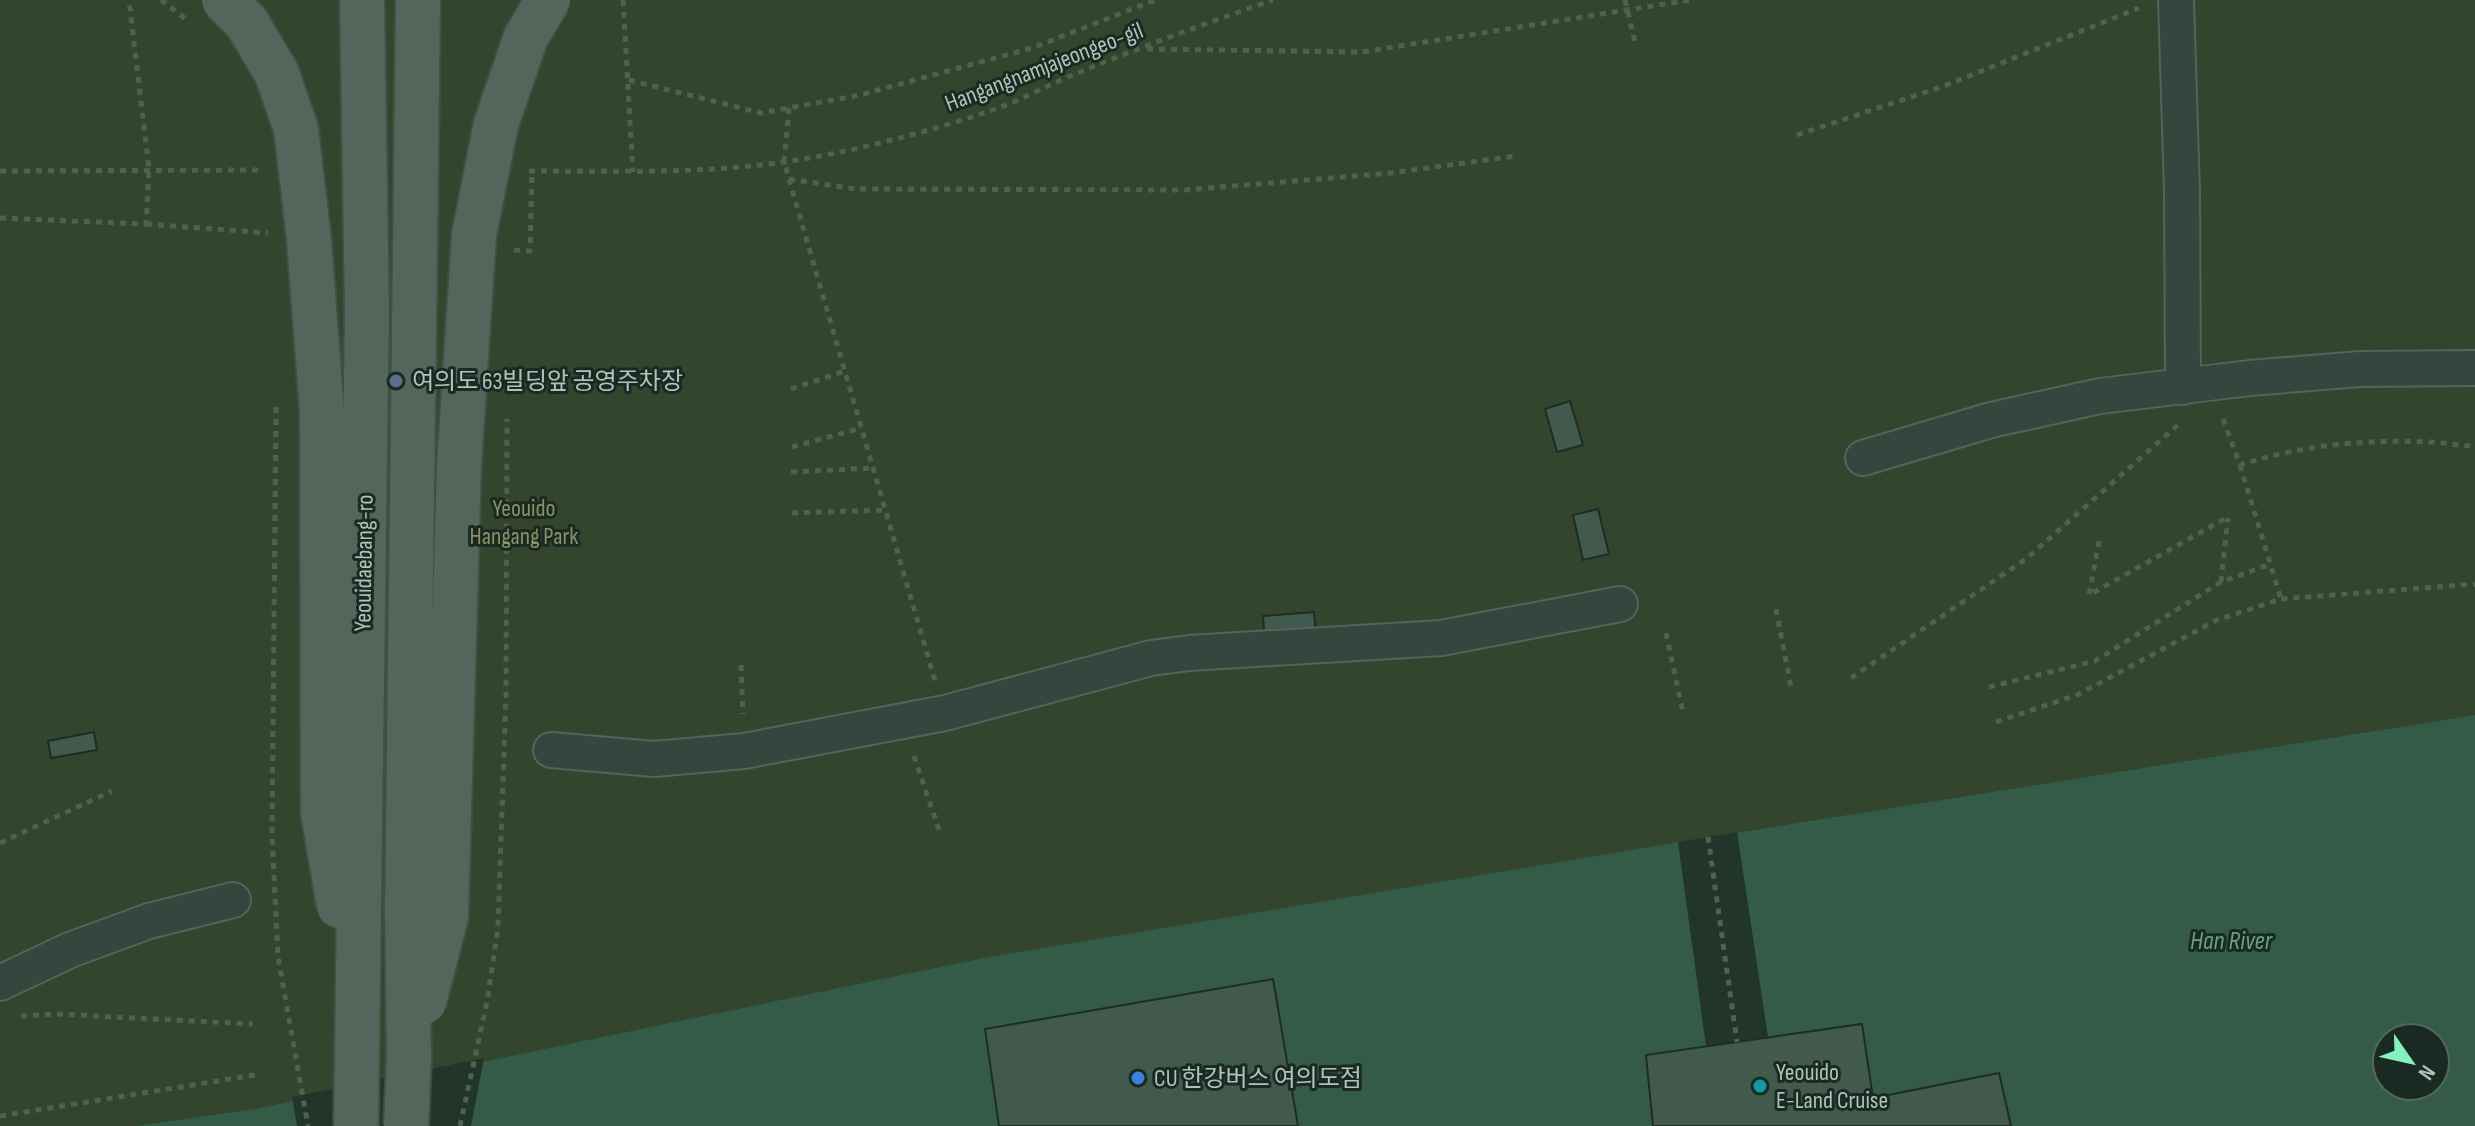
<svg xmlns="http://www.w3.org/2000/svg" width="2475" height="1126" font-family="'Sofia Sans Condensed','Noto Sans KR',sans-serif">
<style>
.green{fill:#34452e}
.water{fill:#345b48;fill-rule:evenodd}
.pier{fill:#21352b}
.building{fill:#425a4e;stroke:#1c2d24;stroke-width:2}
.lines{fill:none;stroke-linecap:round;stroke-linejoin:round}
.pedestrian-casing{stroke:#52645b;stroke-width:38}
.path{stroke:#4d624f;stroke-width:5;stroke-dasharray:6 6;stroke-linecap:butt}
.pedestrian{stroke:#34463d;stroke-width:34}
.primary-bridge-casing{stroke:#3e5046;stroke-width:48;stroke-linecap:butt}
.path-bridge{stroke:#4d624f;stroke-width:5;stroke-dasharray:6 6;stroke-linecap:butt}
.primary-bridge{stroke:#52665c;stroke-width:44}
.service-dot{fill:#5c6f8a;stroke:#1a2a22;stroke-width:3}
.shop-dot{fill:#3f7fe0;stroke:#1a2a22;stroke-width:3}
.culture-dot{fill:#0f9aa8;stroke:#1a2a22;stroke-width:3}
.labels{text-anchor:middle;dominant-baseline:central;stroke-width:6;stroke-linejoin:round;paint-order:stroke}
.street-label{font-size:24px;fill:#aec3b9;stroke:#1a2a22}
.poi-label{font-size:24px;fill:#aec3b9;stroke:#1a2a22;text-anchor:start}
.park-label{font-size:24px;fill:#8b9268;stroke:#1a2a22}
.water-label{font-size:26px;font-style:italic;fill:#69a084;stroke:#1a2a22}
</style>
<rect width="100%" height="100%" fill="#21352b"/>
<path class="green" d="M 0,0 L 2475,0 L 2475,715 L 1678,842 L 988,957 L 254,1109 L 135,1126 L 0,1126 Z"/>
<path class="water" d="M 2475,715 L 2475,1126 L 135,1126 L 254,1109 L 988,957 L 1678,842 ZM 2387,1038 L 2435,1038 L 2435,1086 L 2387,1086 Z"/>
<path class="pier" d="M 1737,832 L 1768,1037 L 1706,1046 L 1678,842 Z
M 484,1058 L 471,1126 L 297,1126 L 292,1097 Z"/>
<path class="building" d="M 1570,401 L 1583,445 L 1557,452 L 1545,409 Z
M 1598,509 L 1609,554 L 1583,560 L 1573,515 Z
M 1314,612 L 1316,637 L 1265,641 L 1263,616 Z
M 94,732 L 97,750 L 51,758 L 48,741 Z
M 1273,979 L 1298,1126 L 999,1126 L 985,1029 Z
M 1862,1024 L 1873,1098 L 1999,1073 L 2011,1126 L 1653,1126 L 1646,1055 Z"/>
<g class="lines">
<defs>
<path id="pedestrian" d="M 2176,0 L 2182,192 L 2183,387
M 1863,458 L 1991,420 L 2100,396 L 2250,378 L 2360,369 L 2475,368
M 551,750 L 654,759 L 744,751 L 945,713 L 1151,658 L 1189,653 L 1441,638 L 1620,604
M 0,983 L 70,950 L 149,921 L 233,900"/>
</defs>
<use href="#pedestrian" class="pedestrian-casing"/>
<path class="path" d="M 623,0 L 633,172
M 1625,0 L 1636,46
M 1147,49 L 1362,52 L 1690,0
M 629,80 L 761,113 L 860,95 L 1032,48 L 1155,0
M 789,108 L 784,162 L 935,681
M 1797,135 L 1944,86 L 2139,8
M 0,171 L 259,170
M 529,171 C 614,171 700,174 784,162 C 853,152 924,133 990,111 C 1017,102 1042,88 1068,77 C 1135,49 1204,24 1273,0
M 789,179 L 855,189 L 1185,190 L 1391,173 L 1516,156
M 0,218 L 146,224 L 149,169 L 129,0
M 146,224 L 268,233
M 514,250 L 530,251 L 532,173
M 791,389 L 845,371
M 2223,419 L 2240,465 C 2301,445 2367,439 2431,442 C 2446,443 2460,446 2475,446
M 792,447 L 862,428
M 2240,465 L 2281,599
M 791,472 L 873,468
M 792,513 L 886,510
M 2099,541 L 2089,595 L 2228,517
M 2221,582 L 2228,518
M 1776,609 L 1791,687
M 1666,633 L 1683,712
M 741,665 L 743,714
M 1851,678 L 2026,559 L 2179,424
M 1989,687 L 2095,661 L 2221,582 L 2271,564
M 1996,722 L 2077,695 L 2217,620 L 2281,599 L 2475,584
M 914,756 L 939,830
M 1708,837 L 1737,1042
M 0,843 L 112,791
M 21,1016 L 55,1014 L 253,1024
M 0,1116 L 255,1075"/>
<use href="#pedestrian" class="pedestrian"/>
<defs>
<path id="primary-bridge" d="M 224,0 L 247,23 L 277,74 L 296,129 L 309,240 L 322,413 L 323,812 L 339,906
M 424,1002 L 446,917 L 459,465 L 474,235 L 496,124 L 526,37 L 548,0
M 356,1126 L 367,312 L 362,0
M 406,1126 L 409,1059 L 407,912 L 418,0"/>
</defs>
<use href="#primary-bridge" class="primary-bridge-casing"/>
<path class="path-bridge" d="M 161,0 L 186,19
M 276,407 L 272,834 L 278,957 L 308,1126
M 460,1126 L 487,1002 L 498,927 L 506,695 L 507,419"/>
<use href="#primary-bridge" class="primary-bridge"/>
</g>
<circle class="service-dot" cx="396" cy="381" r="8"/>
<circle class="shop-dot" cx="1138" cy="1078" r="8"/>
<circle class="culture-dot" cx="1760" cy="1086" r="8"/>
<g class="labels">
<g class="street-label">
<text transform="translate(1044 67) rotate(-21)">Hangangnamjajeongeo-gil</text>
<text transform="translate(364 563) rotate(-89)">Yeouidaebang-ro</text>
</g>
<g class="poi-label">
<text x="412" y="381">여의도 63빌딩앞 공영주차장</text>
<text x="1776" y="1072">Yeouido<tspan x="1776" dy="28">E-Land Cruise</tspan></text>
<text x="1154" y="1078">CU 한강버스 여의도점</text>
</g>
<g class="park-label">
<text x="524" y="508">Yeouido<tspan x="524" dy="28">Hangang Park</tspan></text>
</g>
<g class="water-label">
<text x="2231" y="941">Han River</text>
</g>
</g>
<g transform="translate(2411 1062) rotate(124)"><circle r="38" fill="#1a2a22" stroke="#55675e" stroke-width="2"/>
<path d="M0-6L14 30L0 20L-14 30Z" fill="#85f1bf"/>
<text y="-12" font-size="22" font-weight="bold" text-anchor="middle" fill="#aec3b9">N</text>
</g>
</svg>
